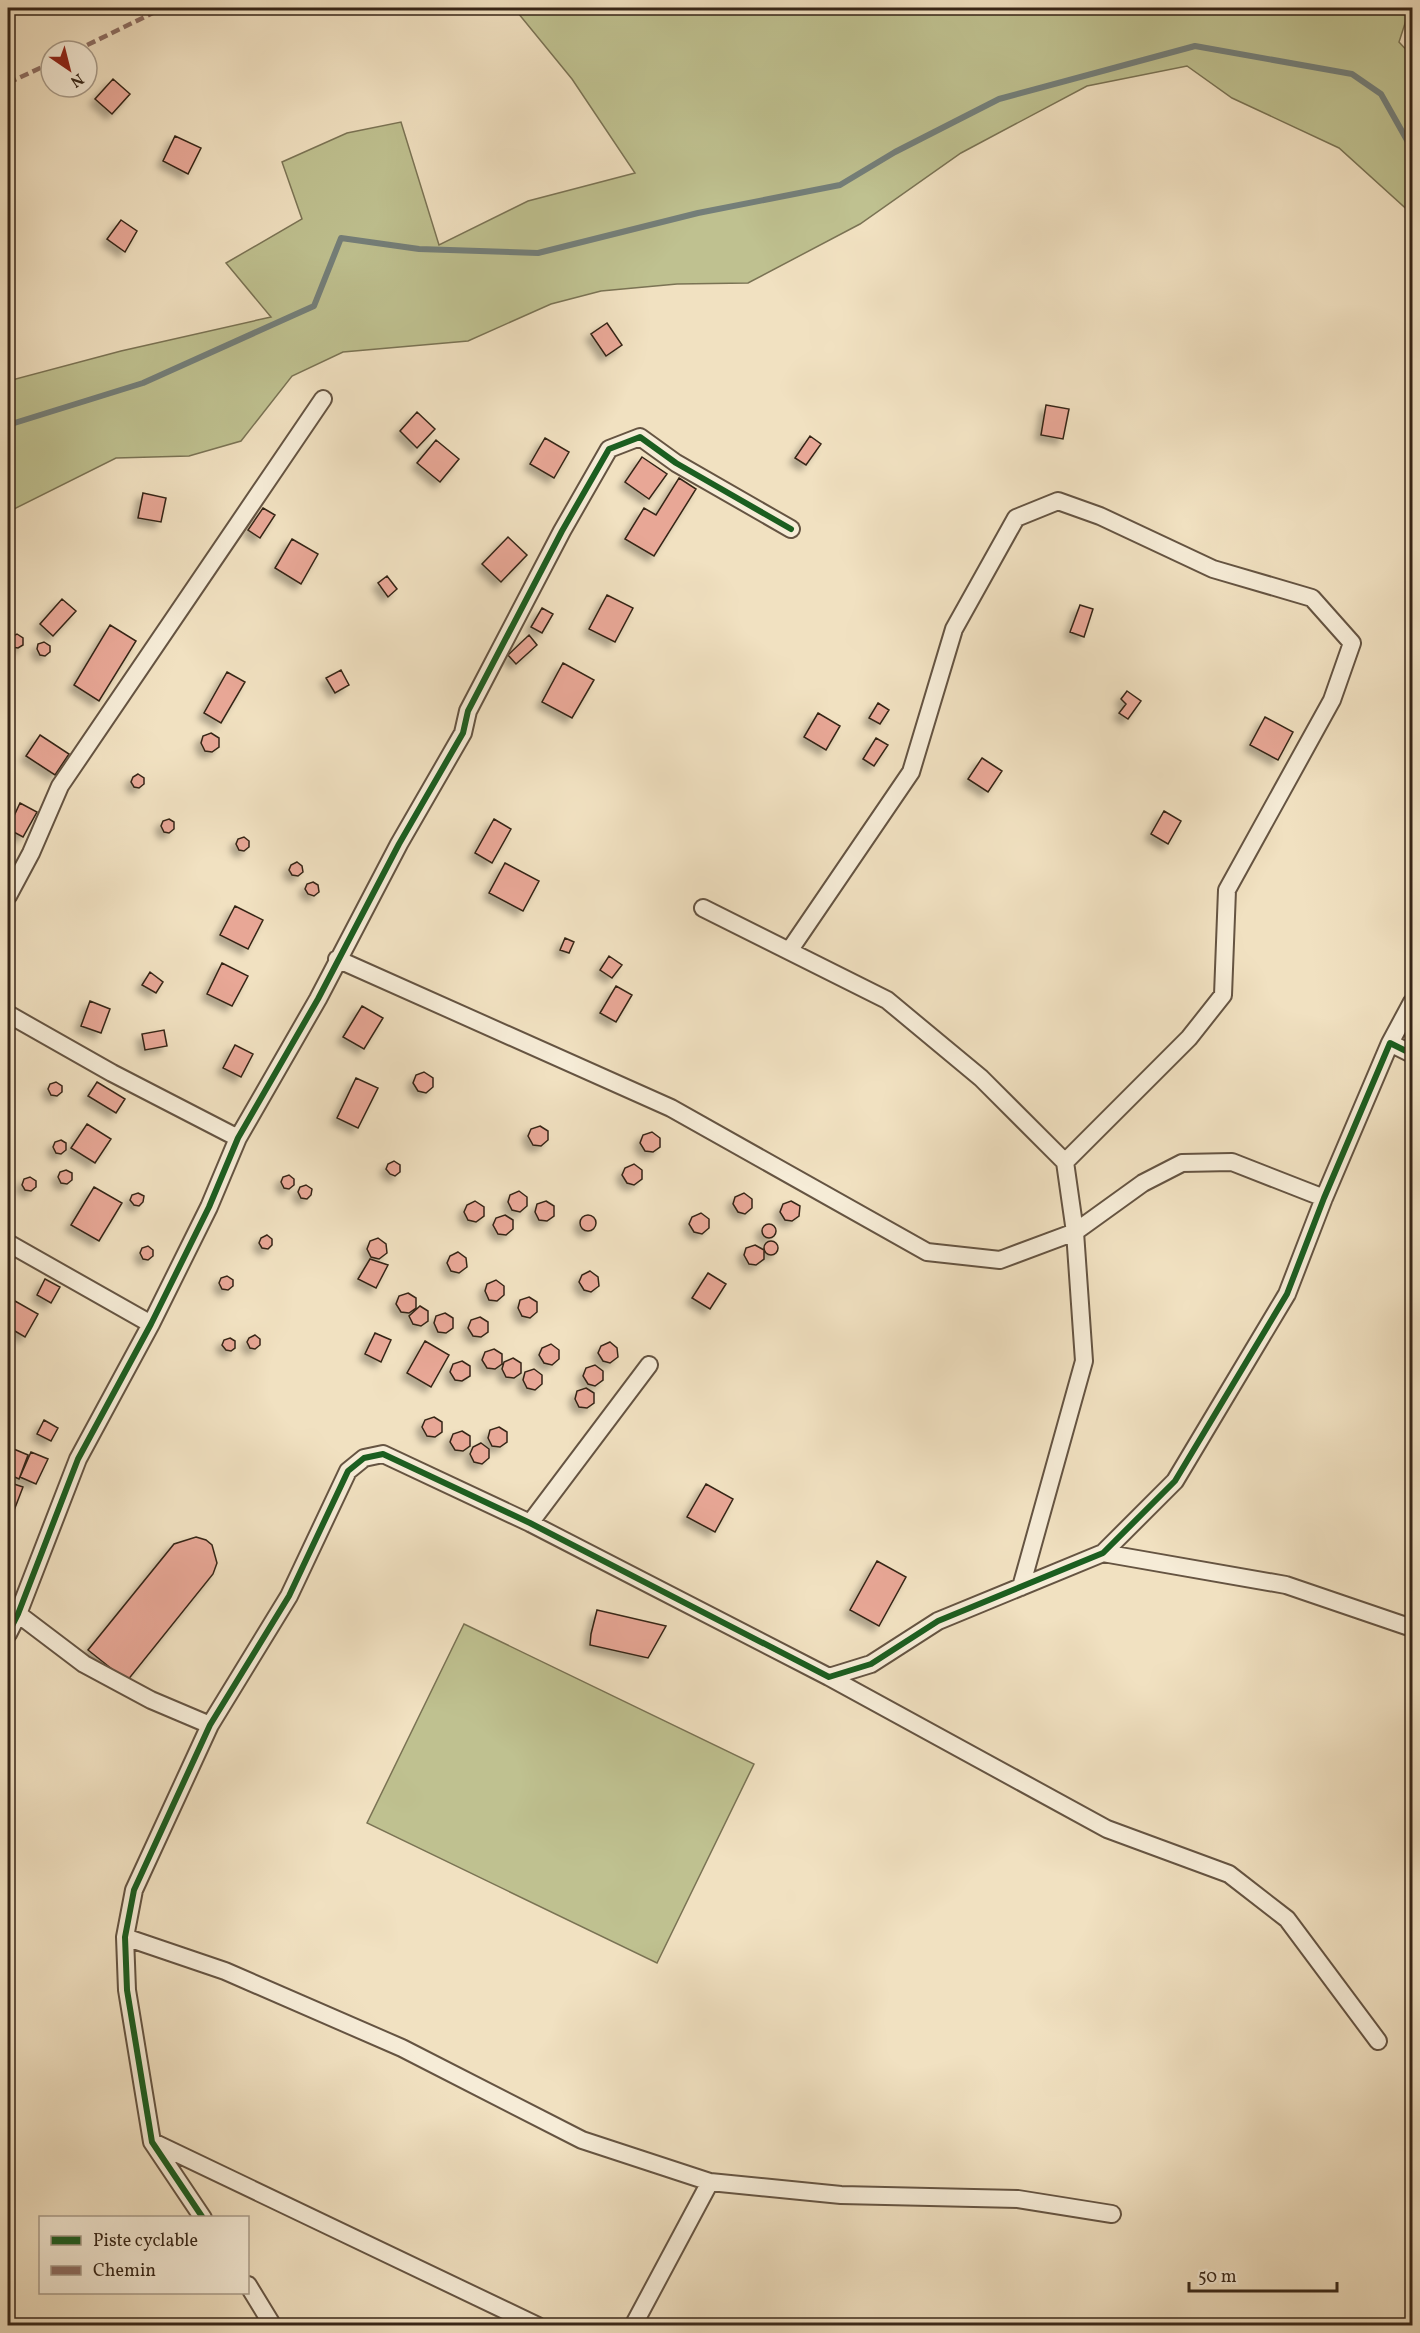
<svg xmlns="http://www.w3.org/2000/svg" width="1420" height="2333" font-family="Vollkorn,serif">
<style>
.green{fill:#bfc190;stroke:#7a7354;stroke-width:1.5}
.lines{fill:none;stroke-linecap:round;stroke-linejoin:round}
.stream{stroke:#747f7a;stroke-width:6}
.building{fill:#e8a796;stroke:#362517;stroke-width:1.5;filter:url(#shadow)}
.street-casing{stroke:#655442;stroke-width:20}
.street{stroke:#f6ecd7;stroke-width:16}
.quiet{stroke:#8d6e63;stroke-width:4.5;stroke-dasharray:9 4.5;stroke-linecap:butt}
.cycleway-casing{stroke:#f6ecd7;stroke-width:10}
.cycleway{stroke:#1b5e20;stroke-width:6}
</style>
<defs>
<filter id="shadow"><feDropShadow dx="-5.5" dy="5.5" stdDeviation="3" flood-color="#0004"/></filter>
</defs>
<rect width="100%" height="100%" fill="#f1e1c1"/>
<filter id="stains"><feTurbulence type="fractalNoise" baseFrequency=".00333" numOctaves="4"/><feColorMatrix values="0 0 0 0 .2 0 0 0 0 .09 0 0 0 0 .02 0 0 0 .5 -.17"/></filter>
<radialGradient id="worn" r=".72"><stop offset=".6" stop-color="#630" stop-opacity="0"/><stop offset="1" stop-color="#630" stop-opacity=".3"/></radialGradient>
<path class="green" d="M 518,8 L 1410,8 L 1399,42 L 1412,56 L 1412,214 L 1339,148 L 1232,98 L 1187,66 L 1087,86 L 961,153 L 860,224 L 748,283 L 677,284 L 601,291 L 551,304 L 468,341 L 343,352 L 292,376 L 241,441 L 189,456 L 116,458 L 8,512 L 8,381 L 121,351 L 271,317 L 226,263 L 302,219 L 282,162 L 347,133 L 401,122 L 439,245 L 528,201 L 635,173 L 572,79 L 518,13 Z
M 464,1624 L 754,1764 L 657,1963 L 367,1823 Z"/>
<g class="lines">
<path class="stream" d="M 8,425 L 143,383 L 314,306 L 341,238 L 419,249 L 538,253 L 698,213 L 840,185 L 895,152 L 999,99 L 1195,46 L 1352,74 L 1381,94 L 1412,149"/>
</g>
<path class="building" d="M 113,79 L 130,94 L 112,114 L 95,99 Z
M 175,136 L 201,148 L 188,174 L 163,161 Z
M 121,220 L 137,231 L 125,252 L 107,239 Z
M 607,323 L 622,345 L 606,356 L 591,334 Z
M 1046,405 L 1069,409 L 1063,439 L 1041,435 Z
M 417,412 L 435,429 L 417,448 L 400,431 Z
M 810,436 L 821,444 L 806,465 L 795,458 Z
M 545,438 L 569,452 L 554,478 L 530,464 Z
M 436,440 L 459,459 L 440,482 L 417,463 Z
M 642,457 L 667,474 L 649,499 L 625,482 Z
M 679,478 L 696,489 L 654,556 L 625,539 L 644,508 L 656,515 Z
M 143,493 L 166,498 L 161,522 L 138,518 Z
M 263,508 L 275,515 L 260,538 L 248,530 Z
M 508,537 L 527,555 L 501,582 L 482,564 Z
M 292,539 L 318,554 L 301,584 L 275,568 Z
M 387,576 L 397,589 L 388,597 L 378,583 Z
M 607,595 L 633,608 L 615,642 L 589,629 Z
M 62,599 L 76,611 L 53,636 L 40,624 Z
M 1080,605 L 1093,609 L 1084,637 L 1070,632 Z
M 542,608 L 553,614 L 542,633 L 531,627 Z
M 110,625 L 136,641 L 99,701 L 74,685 Z
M 17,634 L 23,638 L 23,645 L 18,648 L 12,647 L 9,642 L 11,637 Z
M 529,635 L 537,645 L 516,664 L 508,655 Z
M 44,642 L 50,646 L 50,652 L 45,656 L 40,655 L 37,649 L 38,644 Z
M 563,663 L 594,680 L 572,718 L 542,702 Z
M 341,670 L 349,685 L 335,693 L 326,678 Z
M 227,672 L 245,682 L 221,723 L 204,713 Z
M 1127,691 L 1141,701 L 1128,719 L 1119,713 L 1126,704 L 1121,699 Z
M 878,703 L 889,710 L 880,724 L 869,718 Z
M 818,713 L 840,726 L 826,750 L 804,737 Z
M 1265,717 L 1293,732 L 1278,760 L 1250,745 Z
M 211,733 L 219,738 L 219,747 L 212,752 L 205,751 L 201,743 L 203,736 Z
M 40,735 L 69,754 L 55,775 L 26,756 Z
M 876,738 L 888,745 L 874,766 L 863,759 Z
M 982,758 L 1002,771 L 988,792 L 968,779 Z
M 138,774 L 144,778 L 144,784 L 139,788 L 134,787 L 131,782 L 133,777 Z
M 20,803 L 37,812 L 23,837 L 8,829 Z
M 1164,811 L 1181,821 L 1168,844 L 1151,834 Z
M 169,819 L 174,822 L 174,829 L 169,833 L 164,832 L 161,826 L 163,821 Z
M 494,819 L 511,829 L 492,863 L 475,853 Z
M 244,837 L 249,841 L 249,847 L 244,851 L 239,850 L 236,844 L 238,839 Z
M 297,862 L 302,866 L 303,872 L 298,876 L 292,875 L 289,870 L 291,865 Z
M 505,863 L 539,881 L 523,911 L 489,893 Z
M 313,882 L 318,885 L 319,892 L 314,896 L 308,894 L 305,889 L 307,884 Z
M 235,906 L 263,920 L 248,949 L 220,935 Z
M 565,938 L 574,942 L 569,953 L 560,950 Z
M 609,956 L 622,965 L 612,978 L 600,970 Z
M 222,963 L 248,976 L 232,1006 L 207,994 Z
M 150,972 L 163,982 L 156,993 L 142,985 Z
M 616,986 L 632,995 L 616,1022 L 600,1013 Z
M 90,1001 L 110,1009 L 101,1033 L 81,1026 Z
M 362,1006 L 383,1018 L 364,1049 L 343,1037 Z
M 164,1030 L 167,1046 L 145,1050 L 142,1034 Z
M 235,1045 L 253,1054 L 241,1077 L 223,1068 Z
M 424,1072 L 433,1078 L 433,1087 L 426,1093 L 418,1091 L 413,1083 L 416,1075 Z
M 356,1078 L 378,1088 L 358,1128 L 337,1118 Z
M 56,1082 L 62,1086 L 62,1092 L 57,1096 L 51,1095 L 48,1089 L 50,1084 Z
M 97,1082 L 125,1099 L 116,1113 L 88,1096 Z
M 87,1124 L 111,1139 L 95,1163 L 71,1148 Z
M 540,1126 L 548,1131 L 548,1140 L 541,1146 L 533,1145 L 528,1136 L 531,1129 Z
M 652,1132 L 660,1138 L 660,1147 L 653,1152 L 645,1151 L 640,1143 L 643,1135 Z
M 61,1140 L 66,1143 L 66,1150 L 61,1154 L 56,1153 L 53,1147 L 55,1142 Z
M 394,1161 L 400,1165 L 400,1172 L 395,1176 L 390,1174 L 386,1169 L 388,1164 Z
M 634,1164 L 642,1170 L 642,1179 L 634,1185 L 627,1183 L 622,1175 L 625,1168 Z
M 66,1170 L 72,1173 L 72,1180 L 67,1184 L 61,1183 L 58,1177 L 60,1172 Z
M 289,1175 L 294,1179 L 294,1185 L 289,1189 L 284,1188 L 281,1182 L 283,1177 Z
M 30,1177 L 36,1181 L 36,1187 L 31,1191 L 25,1190 L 22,1185 L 24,1179 Z
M 306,1185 L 312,1189 L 311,1195 L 307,1199 L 301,1198 L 298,1192 L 300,1187 Z
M 94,1187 L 122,1203 L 99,1241 L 71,1225 Z
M 519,1191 L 527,1197 L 527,1206 L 520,1212 L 512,1210 L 508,1202 L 510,1195 Z
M 138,1193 L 144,1196 L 143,1202 L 139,1206 L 134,1205 L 130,1200 L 132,1195 Z
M 744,1193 L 752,1199 L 752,1208 L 745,1214 L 738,1212 L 733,1204 L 735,1197 Z
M 475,1201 L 484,1207 L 484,1216 L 476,1222 L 468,1220 L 464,1212 L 467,1205 Z
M 546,1201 L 554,1206 L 554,1216 L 547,1221 L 539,1220 L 535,1212 L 537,1204 Z
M 791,1201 L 800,1206 L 799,1216 L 792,1221 L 785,1220 L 780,1212 L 783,1204 Z
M 701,1213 L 709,1219 L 709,1228 L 702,1234 L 694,1232 L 689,1224 L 692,1217 Z
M580 1223a8 8 0 1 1 16 0a8 8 0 1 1-16 0Z
M 505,1215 L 513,1220 L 513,1229 L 506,1235 L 498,1234 L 493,1225 L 496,1218 Z
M762 1231a7 7 0 1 1 14 0a7 7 0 1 1-14 0Z
M 267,1235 L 272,1239 L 272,1245 L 268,1249 L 262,1248 L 259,1243 L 261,1238 Z
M 378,1238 L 386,1244 L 387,1253 L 379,1259 L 371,1257 L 367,1249 L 370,1241 Z
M764 1248a7 7 0 1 1 14 0a7 7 0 1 1-14 0Z
M 755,1245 L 764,1250 L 764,1259 L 756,1265 L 749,1264 L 744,1255 L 746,1248 Z
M 148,1246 L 153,1250 L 153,1256 L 148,1260 L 143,1259 L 140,1253 L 142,1248 Z
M 458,1252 L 466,1258 L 467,1267 L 459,1273 L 451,1271 L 447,1263 L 450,1256 Z
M 370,1259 L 388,1265 L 376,1288 L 358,1279 Z
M 590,1271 L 598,1277 L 599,1286 L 591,1292 L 584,1290 L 579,1282 L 582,1275 Z
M 708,1273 L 726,1284 L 710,1309 L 692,1298 Z
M 227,1276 L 233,1280 L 233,1286 L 228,1290 L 222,1289 L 219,1283 L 221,1278 Z
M 45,1279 L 60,1287 L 51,1303 L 37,1295 Z
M 496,1280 L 504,1286 L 504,1295 L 497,1301 L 489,1300 L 485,1291 L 487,1284 Z
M 408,1293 L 416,1298 L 416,1308 L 409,1313 L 401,1312 L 396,1304 L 399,1296 Z
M 529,1297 L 537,1302 L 537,1312 L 530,1318 L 522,1316 L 518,1308 L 520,1300 Z
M 15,1301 L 38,1314 L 25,1337 L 8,1327 L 8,1313 Z
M 420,1306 L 428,1311 L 428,1321 L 421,1326 L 413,1324 L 409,1316 Z
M 445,1313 L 453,1318 L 453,1328 L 446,1333 L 438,1332 L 434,1323 L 436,1316 Z
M 480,1317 L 488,1322 L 488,1332 L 481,1337 L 473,1336 L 468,1328 L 471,1320 Z
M 375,1333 L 391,1340 L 381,1362 L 365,1354 Z
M 255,1335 L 260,1339 L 260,1345 L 255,1349 L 250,1348 L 247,1342 L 249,1338 Z
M 230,1338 L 235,1341 L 235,1348 L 231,1351 L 226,1350 L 222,1345 L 224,1340 Z
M 425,1341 L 449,1355 L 431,1387 L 407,1373 Z
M 610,1342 L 617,1348 L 618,1357 L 610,1363 L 603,1361 L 598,1353 L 601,1346 Z
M 551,1344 L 559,1350 L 559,1359 L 552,1365 L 544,1363 L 539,1355 L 542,1348 Z
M 494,1349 L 502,1354 L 502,1364 L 495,1369 L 487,1368 L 482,1360 L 485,1352 Z
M 513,1358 L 521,1363 L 521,1373 L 514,1378 L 506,1377 L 502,1369 L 504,1362 Z
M 462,1361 L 470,1366 L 470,1376 L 462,1381 L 455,1380 L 450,1372 L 453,1364 Z
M 595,1365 L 603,1371 L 603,1380 L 595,1386 L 588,1384 L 583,1376 L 586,1368 Z
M 534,1369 L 542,1375 L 542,1384 L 535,1390 L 527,1388 L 523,1380 L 525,1372 Z
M 586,1388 L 594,1393 L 594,1403 L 587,1408 L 579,1407 L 575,1399 L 577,1391 Z
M 434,1417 L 442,1422 L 442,1432 L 435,1437 L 427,1436 L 422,1427 L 425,1420 Z
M 44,1420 L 58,1428 L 51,1441 L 37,1434 Z
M 499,1427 L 507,1432 L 507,1442 L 500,1447 L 492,1446 L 488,1438 L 490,1430 Z
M 462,1431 L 470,1436 L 470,1446 L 463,1451 L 455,1450 L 450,1442 L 453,1434 Z
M 481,1443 L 489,1449 L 489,1458 L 482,1464 L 474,1462 L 470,1454 L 473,1447 Z
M 9,1447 L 28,1455 L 19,1479 L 8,1474 Z
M 31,1452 L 48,1459 L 36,1484 L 20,1477 Z
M 8,1482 L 23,1487 L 13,1513 L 8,1511 Z
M 706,1484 L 733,1499 L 715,1532 L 687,1517 Z
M 196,1537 L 206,1540 L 212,1545 L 217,1563 L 213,1574 L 127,1681 L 88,1650 L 174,1544 Z
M 877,1561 L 906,1577 L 879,1626 L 850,1610 Z
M 597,1610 L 666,1626 L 648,1658 L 590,1645 L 591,1634 Z"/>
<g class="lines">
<defs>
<path id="street" d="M 8,896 L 31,853 L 60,786 L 323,399
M 703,908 L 887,1000 L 981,1078 L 1065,1162 L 1075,1232 L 1084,1361 L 1021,1587
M 789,951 L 911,772 L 954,629 L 1016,518 L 1058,501 L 1100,516 L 1213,569 L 1312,598 L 1352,643 L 1332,700 L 1227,890 L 1223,995 L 1189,1038 L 1065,1162
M 337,959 L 671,1108 L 927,1252 L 1000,1260 L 1075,1232 L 1143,1183 L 1182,1163 L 1232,1162 L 1324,1198
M 8,1014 L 112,1073 L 238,1138
M 1390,1043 L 1412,1002
M 8,1243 L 151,1324
M 530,1523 L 649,1365
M 1103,1553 L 1286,1585 L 1412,1628
M 8,1609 L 18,1614 L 84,1664 L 151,1700 L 210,1725
M 8,1634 L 18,1614 L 78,1459 L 151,1324 L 209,1207 L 238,1138 L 318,999 L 399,844 L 463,733 L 468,711 L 562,531 L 609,449 L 640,437 L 676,463 L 791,529
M 829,1677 L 1107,1829 L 1229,1874 L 1287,1919 L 1378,2041
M 125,1937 L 225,1971 L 402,2048 L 582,2140 L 710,2182 L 841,2195 L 1018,2199 L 1112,2214
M 153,2142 L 538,2326
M 203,2218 L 152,2142 L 127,1990 L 125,1937 L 134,1890 L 210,1725 L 289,1596 L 348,1471 L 364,1458 L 383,1454 L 530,1523 L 829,1677 L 871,1664 L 938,1621 L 1103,1553 L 1175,1481 L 1287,1294 L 1324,1198 L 1390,1043 L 1412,1054
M 248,2285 L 273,2326
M 633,2326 L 710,2182"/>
</defs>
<use href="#street" class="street-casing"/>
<use href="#street" class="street"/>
<path class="quiet" d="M 75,51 L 163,8
M 8,83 L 51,63"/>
<defs>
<path id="cycleway" d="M 8,1634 L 18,1614 L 78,1459 L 151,1324 L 209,1207 L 238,1138 L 318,999 L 399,844 L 463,733 L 468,711 L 562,531 L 609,449 L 640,437 L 676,463 L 791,529
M 203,2218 L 152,2142 L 127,1990 L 125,1937 L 134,1890 L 210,1725 L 289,1596 L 348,1471 L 364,1458 L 383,1454 L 530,1523 L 829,1677 L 871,1664 L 938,1621 L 1103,1553 L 1175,1481 L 1287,1294 L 1324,1198 L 1390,1043 L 1412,1054"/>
</defs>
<use href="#cycleway" class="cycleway-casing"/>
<use href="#cycleway" class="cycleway"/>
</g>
<rect width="1420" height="2333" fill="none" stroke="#f1e1c1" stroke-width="30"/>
<rect x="9" y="9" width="1402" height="2315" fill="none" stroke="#362517" stroke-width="3"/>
<rect x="15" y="15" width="1390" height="2303" fill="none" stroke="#362517" stroke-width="1.5"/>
<rect x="39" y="2216" width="210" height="78" fill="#f6ecd7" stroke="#a99c8a" stroke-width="1.5"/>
<rect x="51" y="2236" width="30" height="9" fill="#1b5e20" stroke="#a99c8a" stroke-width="1.5"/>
<text x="93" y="2246" font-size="18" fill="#362517">Piste cyclable</text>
<rect x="51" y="2266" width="30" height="9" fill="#8d6e63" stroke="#a99c8a" stroke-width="1.5"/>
<text x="93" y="2276" font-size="18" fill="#362517">Chemin</text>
<g transform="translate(69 69) rotate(145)"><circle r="28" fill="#f6ecd7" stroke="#a99c8a" stroke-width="1.5"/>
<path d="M0-4.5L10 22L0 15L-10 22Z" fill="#8f2418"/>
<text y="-9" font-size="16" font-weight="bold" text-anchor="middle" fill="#362517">N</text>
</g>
<path d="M1189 2282v9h148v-9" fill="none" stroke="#362517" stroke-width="3"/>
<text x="1198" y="2282" font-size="18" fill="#362517" stroke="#f6ecd7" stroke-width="4.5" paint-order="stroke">50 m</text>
<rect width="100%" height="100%" filter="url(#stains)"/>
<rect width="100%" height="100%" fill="url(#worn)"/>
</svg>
